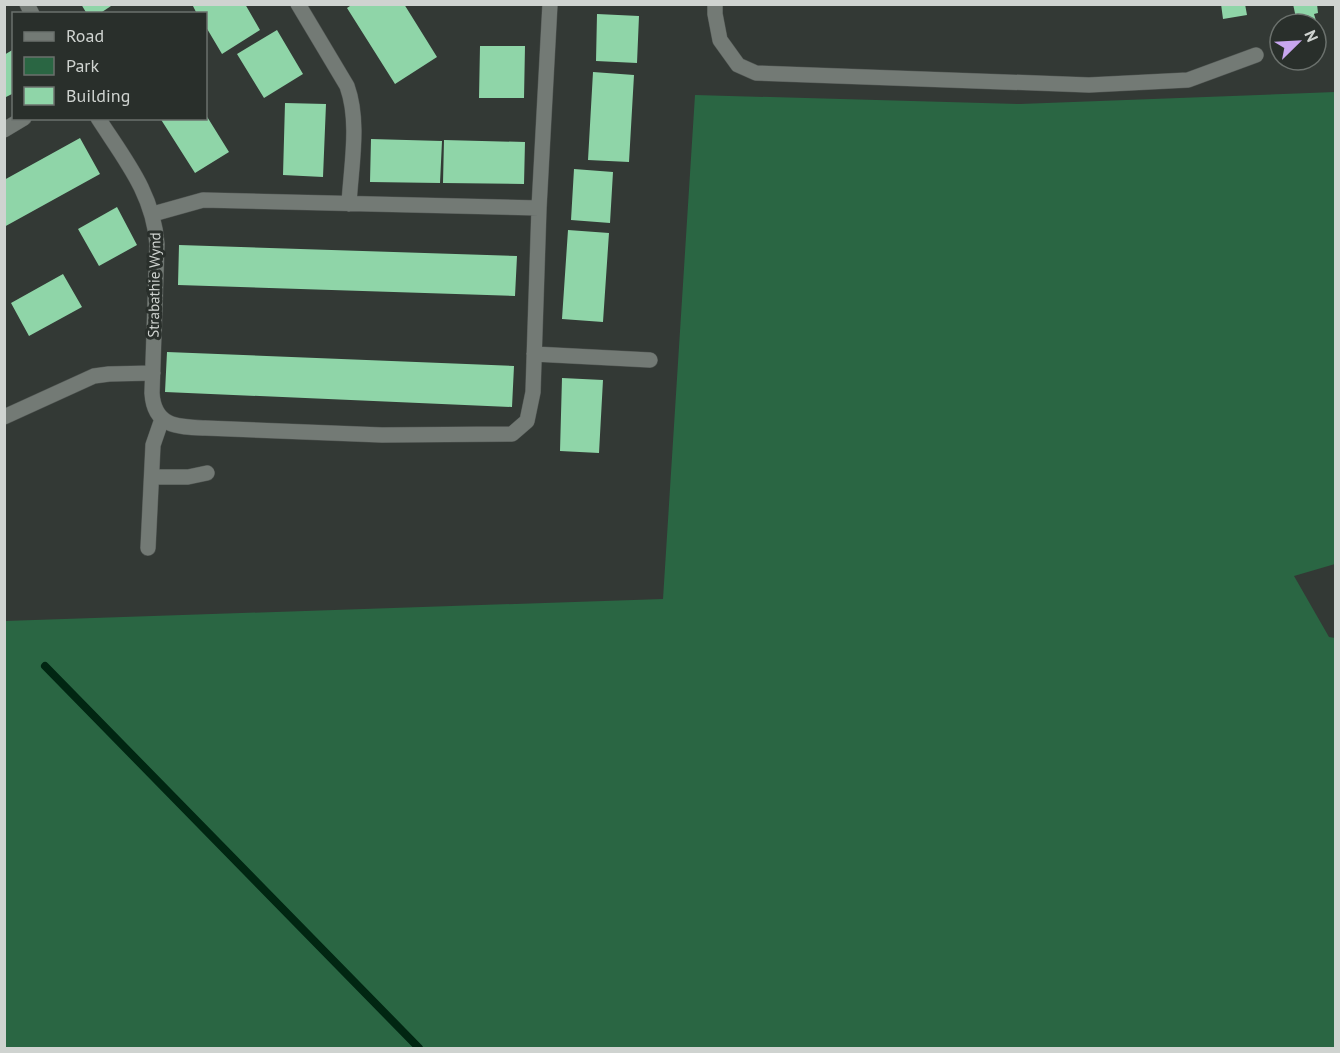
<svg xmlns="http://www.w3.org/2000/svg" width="1340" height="1053" font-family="'PT Sans',sans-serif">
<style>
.green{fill:#2a6643}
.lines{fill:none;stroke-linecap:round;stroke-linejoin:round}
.stream{stroke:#012612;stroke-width:8}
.building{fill:#8fd5a8}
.minor-casing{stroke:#515653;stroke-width:16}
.minor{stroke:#737a75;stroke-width:15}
.labels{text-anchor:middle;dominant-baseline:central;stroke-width:6;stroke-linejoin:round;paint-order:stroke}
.street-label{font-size:15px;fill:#cfd3d0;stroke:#292f2b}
</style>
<rect width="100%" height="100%" fill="#333935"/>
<path class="green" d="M 1335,92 L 1335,564 L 1294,576 L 1329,637 L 1335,638 L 1335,1048 L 5,1048 L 5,621 L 663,599 L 695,95 L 1020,104 Z"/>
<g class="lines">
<path class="stream" d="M 45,666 L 419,1048"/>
</g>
<path class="building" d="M 81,4 L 114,4 L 99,14 L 87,14 Z
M 192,4 L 245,4 L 260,30 L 222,54 L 206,27 L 206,14 L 197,14 Z
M 353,4 L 404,4 L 437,57 L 395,84 L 347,8 Z
M 1221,4 L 1245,4 L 1247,15 L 1223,19 Z
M 1293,4 L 1317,4 L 1318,13 L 1314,14 L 1317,24 L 1300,24 L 1299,18 L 1296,18 Z
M 597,14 L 639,16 L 637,63 L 596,61 Z
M 277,30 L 303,74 L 264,98 L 237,54 Z
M 480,46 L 525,46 L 524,98 L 479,98 Z
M 14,49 L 14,93 L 4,98 L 4,55 Z
M 593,72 L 634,75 L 629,162 L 588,160 Z
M 285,103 L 326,104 L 323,177 L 283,175 Z
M 206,115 L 229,152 L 195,173 L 160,118 L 206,118 Z
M 80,138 L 100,174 L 4,227 L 4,180 Z
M 371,139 L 442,141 L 440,183 L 370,182 Z
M 444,140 L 525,142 L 524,184 L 443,183 Z
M 574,169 L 613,172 L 610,223 L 571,220 Z
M 117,207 L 137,245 L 99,266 L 78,229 Z
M 568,230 L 609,233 L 603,322 L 562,319 Z
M 179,245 L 517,256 L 515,296 L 178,285 Z
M 63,274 L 82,307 L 29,336 L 11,303 Z
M 167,352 L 514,366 L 512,407 L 165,392 Z
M 562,378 L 603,380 L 599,453 L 560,451 Z"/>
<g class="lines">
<defs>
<path id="minor" d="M 27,4 L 32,14
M 298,4 L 347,86 C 360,122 351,166 349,204
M 715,4 L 715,14 L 720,40 L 738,65 L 756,73 L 1089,85 L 1188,80 L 1256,55
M 98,118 C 125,160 153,193 157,244 L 152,393 C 154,427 178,427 205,428 L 382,435 L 512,434 L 527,421 L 533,392 L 539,208 L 550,4
M 4,130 L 24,118
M 153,214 L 203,200 L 539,208
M 534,354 L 650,360
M 4,417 L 94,376 L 109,374 L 153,373
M 152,477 L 188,477 L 207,473
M 148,548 L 153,445 L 162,419"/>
</defs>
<use href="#minor" class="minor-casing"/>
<use href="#minor" class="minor"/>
</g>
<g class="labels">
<g class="street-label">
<text transform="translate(154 285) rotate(-89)">Strabathie Wynd</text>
</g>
</g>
<rect width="1340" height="1053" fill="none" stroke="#cfd3d0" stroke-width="12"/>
<rect x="12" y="12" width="195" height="108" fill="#292f2b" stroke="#6b716d" stroke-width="1.5"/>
<rect x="24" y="32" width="30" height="9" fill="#737a75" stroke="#6b716d" stroke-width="1.5"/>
<text x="66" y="42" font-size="18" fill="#cfd3d0">Road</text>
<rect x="24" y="57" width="30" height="18" fill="#2a6643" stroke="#6b716d" stroke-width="1.5"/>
<text x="66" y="72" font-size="18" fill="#cfd3d0">Park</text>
<rect x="24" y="87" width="30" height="18" fill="#8fd5a8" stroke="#6b716d" stroke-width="1.5"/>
<text x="66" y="102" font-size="18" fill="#cfd3d0">Building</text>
<g transform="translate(1298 42) rotate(66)"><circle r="28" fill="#292f2b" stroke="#6b716d" stroke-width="1.5"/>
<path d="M0-4.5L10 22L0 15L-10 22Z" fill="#c8a6ef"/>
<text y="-9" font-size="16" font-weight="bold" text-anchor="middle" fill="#cfd3d0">N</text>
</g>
</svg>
